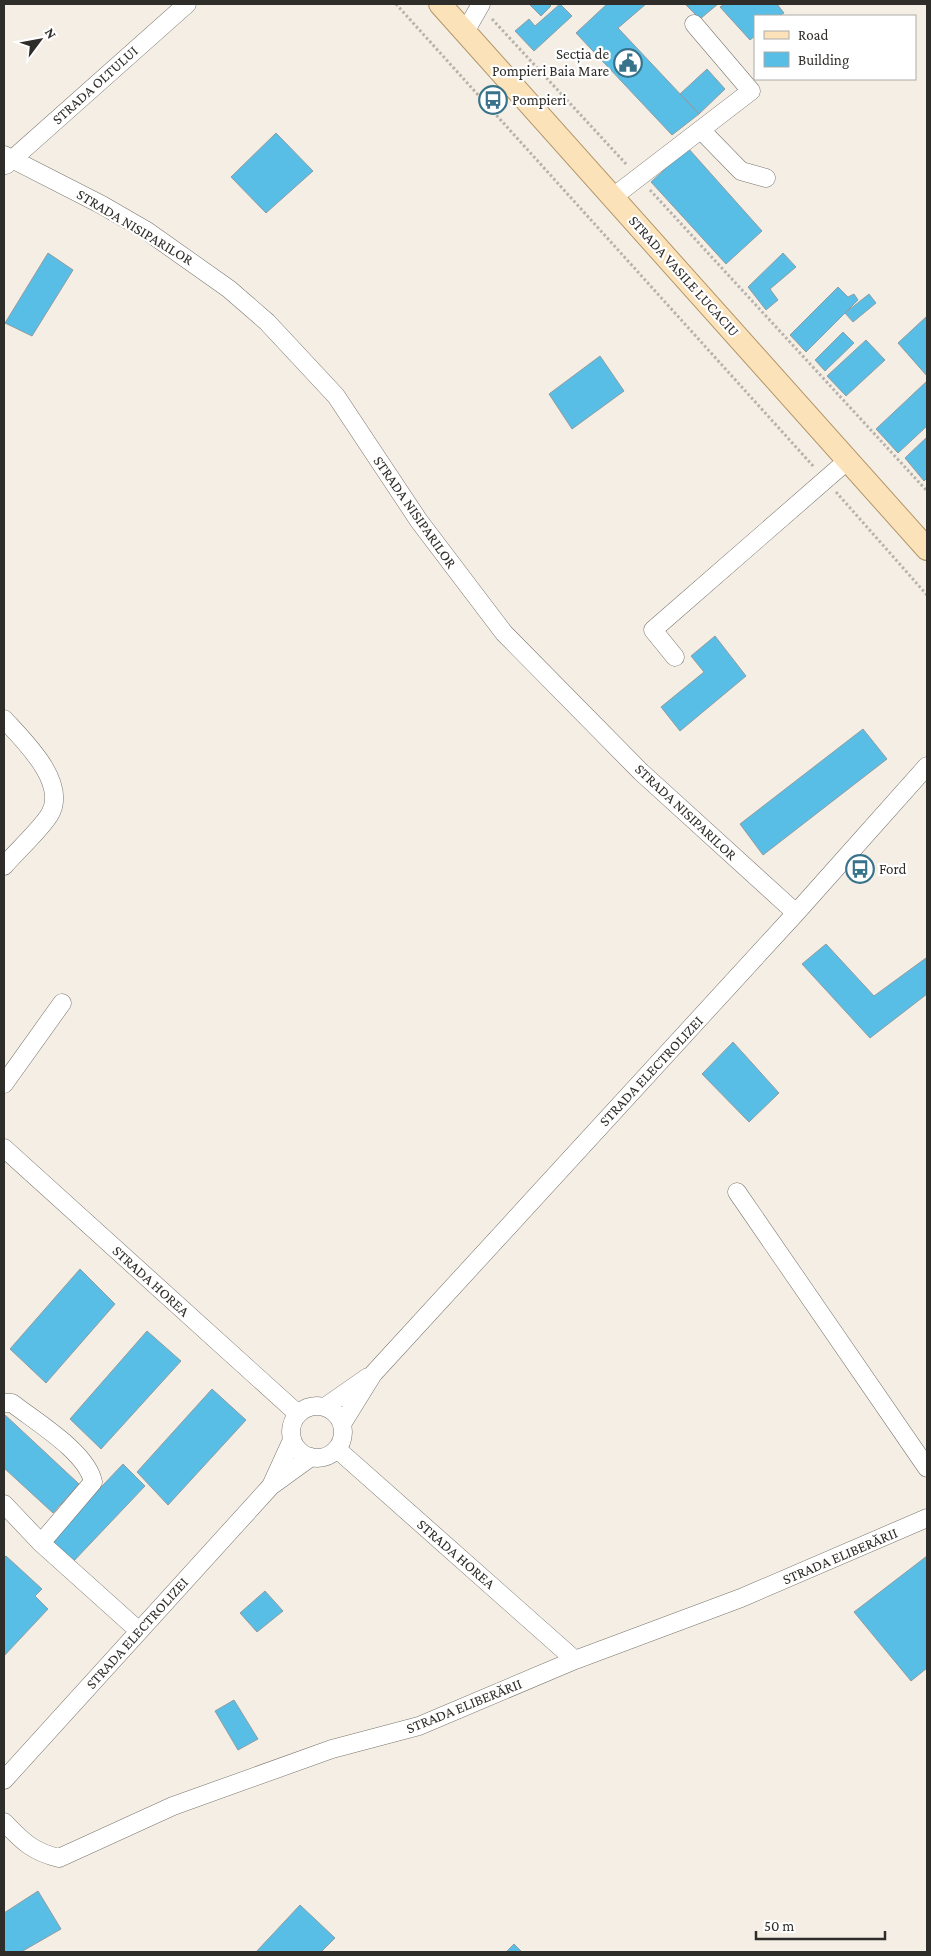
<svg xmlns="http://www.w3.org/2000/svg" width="931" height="1956" font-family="'Crimson Pro',serif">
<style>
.building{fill:#59bee6;stroke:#919ca0}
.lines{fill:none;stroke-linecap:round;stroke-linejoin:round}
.minor-casing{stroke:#7a756d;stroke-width:19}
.major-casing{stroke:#b39669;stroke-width:24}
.path{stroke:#b7b2ab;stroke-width:3;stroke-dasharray:2.5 2.5;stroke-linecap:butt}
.minor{stroke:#fff;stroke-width:18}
.major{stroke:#fce2b9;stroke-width:22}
.labels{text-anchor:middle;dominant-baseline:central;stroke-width:4.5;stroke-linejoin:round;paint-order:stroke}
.poi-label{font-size:15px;fill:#2f2d29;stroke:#fff;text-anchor:start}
.street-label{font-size:15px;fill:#2f2d29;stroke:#fff}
</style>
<rect width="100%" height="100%" fill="#f4eee5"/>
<path class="building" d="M 529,4 L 549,4 L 551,6 L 541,16 Z
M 560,4 L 572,16 L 534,51 L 515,31 L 529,19 L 535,26 Z
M 607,4 L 646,4 L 618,28 L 699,114 L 672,135 L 576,33 Z
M 685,4 L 718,4 L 700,19 Z
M 724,4 L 777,4 L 784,13 L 779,16 L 755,16 L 755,36 L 750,40 L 720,7 Z
M 707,69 L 725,89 L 699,114 L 680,94 Z
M 276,133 L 313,171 L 266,213 L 231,177 Z
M 688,148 L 762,231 L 726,264 L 651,182 Z
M 48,253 L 73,270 L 32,336 L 5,323 Z
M 783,253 L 796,267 L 770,289 L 778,300 L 766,310 L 748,287 Z
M 838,287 L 848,297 L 854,294 L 858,300 L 806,352 L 790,335 Z
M 869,294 L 876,303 L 853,322 L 845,313 Z
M 926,317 L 927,318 L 927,376 L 898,343 Z
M 843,332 L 854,343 L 825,371 L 815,360 Z
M 866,340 L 885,360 L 846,396 L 827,376 Z
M 600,356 L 624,391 L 572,429 L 549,394 Z
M 927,381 L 927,426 L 898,453 L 876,429 Z
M 927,437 L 927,478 L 924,481 L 905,458 Z
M 715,636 L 746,676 L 680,731 L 661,707 L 704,672 L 691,656 Z
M 863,729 L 887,759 L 763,855 L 740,824 Z
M 826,944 L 874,996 L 926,958 L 927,994 L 870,1038 L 802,964 Z
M 733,1042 L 779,1093 L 749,1122 L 702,1074 Z
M 80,1269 L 115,1304 L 46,1383 L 10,1349 Z
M 147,1331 L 181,1361 L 101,1449 L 70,1419 Z
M 212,1389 L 246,1420 L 168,1505 L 137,1472 Z
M 4,1414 L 79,1484 L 53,1513 L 4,1468 Z
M 123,1464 L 145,1486 L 70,1565 L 48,1543 Z
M 6,1556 L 42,1589 L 35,1596 L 48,1609 L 4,1656 L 4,1558 Z
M 927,1556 L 927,1668 L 911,1681 L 854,1612 Z
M 265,1591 L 283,1611 L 257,1632 L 240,1613 Z
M 234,1700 L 258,1739 L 238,1750 L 215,1711 Z
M 38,1891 L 61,1929 L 21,1952 L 4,1952 L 4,1913 Z
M 300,1905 L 335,1938 L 321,1952 L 256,1952 Z
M 514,1944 L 522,1952 L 506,1952 Z"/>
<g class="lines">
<defs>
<path id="minor" d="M 465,32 L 481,4
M 701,130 L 741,171 L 766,178
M 4,155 L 102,205 L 147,231 L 229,289 L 267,322 L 336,396 L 419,521 L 504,633 L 641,772 L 796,913
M 6,165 L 187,4
M 613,197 L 751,91 L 694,24
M 675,657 L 653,630 L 848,460
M 4,719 C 23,740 68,782 50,814 C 42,828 15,853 4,866
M 4,1084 L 62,1003
M 4,1148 L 298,1414
M 737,1192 L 927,1468
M 4,1403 L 12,1403 C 36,1422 87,1452 93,1482 L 41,1543
M291 1432a26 26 0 1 1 52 0a26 26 0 1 1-52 0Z
M 325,1407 L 368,1377
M 342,1424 L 373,1374 L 796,913 L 927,766
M 337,1449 L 575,1660
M 271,1486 L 292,1440
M 4,1504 L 41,1543 L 139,1631
M 4,1780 L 271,1486 L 311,1457
M 4,1822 C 22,1841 33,1852 59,1858 L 173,1806 L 332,1749 L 419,1726 L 575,1660 L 741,1598 L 927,1518"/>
<path id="major" d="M 440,4 L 927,549"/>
</defs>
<use href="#minor" class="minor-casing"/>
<use href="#major" class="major-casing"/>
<path class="path" d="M 396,4 L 814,467
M 492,19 L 627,165
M 650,190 L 927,491
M 836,492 L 927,595"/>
<use href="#minor" class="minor"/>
<use href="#major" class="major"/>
</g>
<defs>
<symbol id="civic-ring" viewBox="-11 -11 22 22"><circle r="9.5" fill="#fff" stroke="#37738a" stroke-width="1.5"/><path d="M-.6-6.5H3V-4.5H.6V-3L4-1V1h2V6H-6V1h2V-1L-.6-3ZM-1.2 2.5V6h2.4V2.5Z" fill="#37738a"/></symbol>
<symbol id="bus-ring" viewBox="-11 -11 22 22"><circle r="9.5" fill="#fff" stroke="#37738a" stroke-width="1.5"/><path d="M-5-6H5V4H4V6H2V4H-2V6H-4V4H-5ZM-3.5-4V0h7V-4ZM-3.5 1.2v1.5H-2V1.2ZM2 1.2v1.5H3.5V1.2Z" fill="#37738a"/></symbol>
</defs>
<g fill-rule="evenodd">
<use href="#civic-ring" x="612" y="47" width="32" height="32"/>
<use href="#bus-ring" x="477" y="84" width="32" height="32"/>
<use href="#bus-ring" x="844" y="853" width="32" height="32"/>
</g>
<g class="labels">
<g class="poi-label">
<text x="609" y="54" text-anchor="end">Secția de<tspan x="609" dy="17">Pompieri Baia Mare</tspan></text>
<text x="512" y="100">Pompieri</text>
<text x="879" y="869">Ford</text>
</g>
<g class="street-label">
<text transform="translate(95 85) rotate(-42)">STRADA OLTULUI</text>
<text transform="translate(135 227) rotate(31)">STRADA NISIPARILOR</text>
<text transform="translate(684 276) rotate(48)">STRADA VASILE LUCACIU</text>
<text transform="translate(415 512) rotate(55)">STRADA NISIPARILOR</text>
<text transform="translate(686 812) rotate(43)">STRADA NISIPARILOR</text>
<text transform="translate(651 1071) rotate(-47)">STRADA ELECTROLIZEI</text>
<text transform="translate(151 1281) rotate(42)">STRADA HOREA</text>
<text transform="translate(456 1554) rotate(41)">STRADA HOREA</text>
<text transform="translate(840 1556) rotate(-23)">STRADA ELIBERĂRII</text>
<text transform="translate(137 1633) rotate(-48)">STRADA ELECTROLIZEI</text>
<text transform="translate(464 1706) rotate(-22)">STRADA ELIBERĂRII</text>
</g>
</g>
<rect width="931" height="1956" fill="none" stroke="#2f2d29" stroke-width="10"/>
<rect x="754" y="15" width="162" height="65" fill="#ffffff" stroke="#acaba9"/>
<rect x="764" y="31" width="25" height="8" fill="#fce2b9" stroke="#acaba9"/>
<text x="798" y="40" font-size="15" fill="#2f2d29">Road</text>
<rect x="764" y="52" width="25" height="15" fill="#59bee6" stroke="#acaba9"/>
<text x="798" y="65" font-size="15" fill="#2f2d29">Building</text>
<g transform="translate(40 40) rotate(58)" stroke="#ffffff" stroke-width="4" paint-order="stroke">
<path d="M0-4L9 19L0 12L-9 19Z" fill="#2f2d29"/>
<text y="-8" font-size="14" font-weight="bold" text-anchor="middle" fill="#2f2d29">N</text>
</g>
<path d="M756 1931v8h129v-8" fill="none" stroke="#2f2d29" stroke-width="2.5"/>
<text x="764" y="1931" font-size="15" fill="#2f2d29" stroke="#ffffff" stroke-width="4" paint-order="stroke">50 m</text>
</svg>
